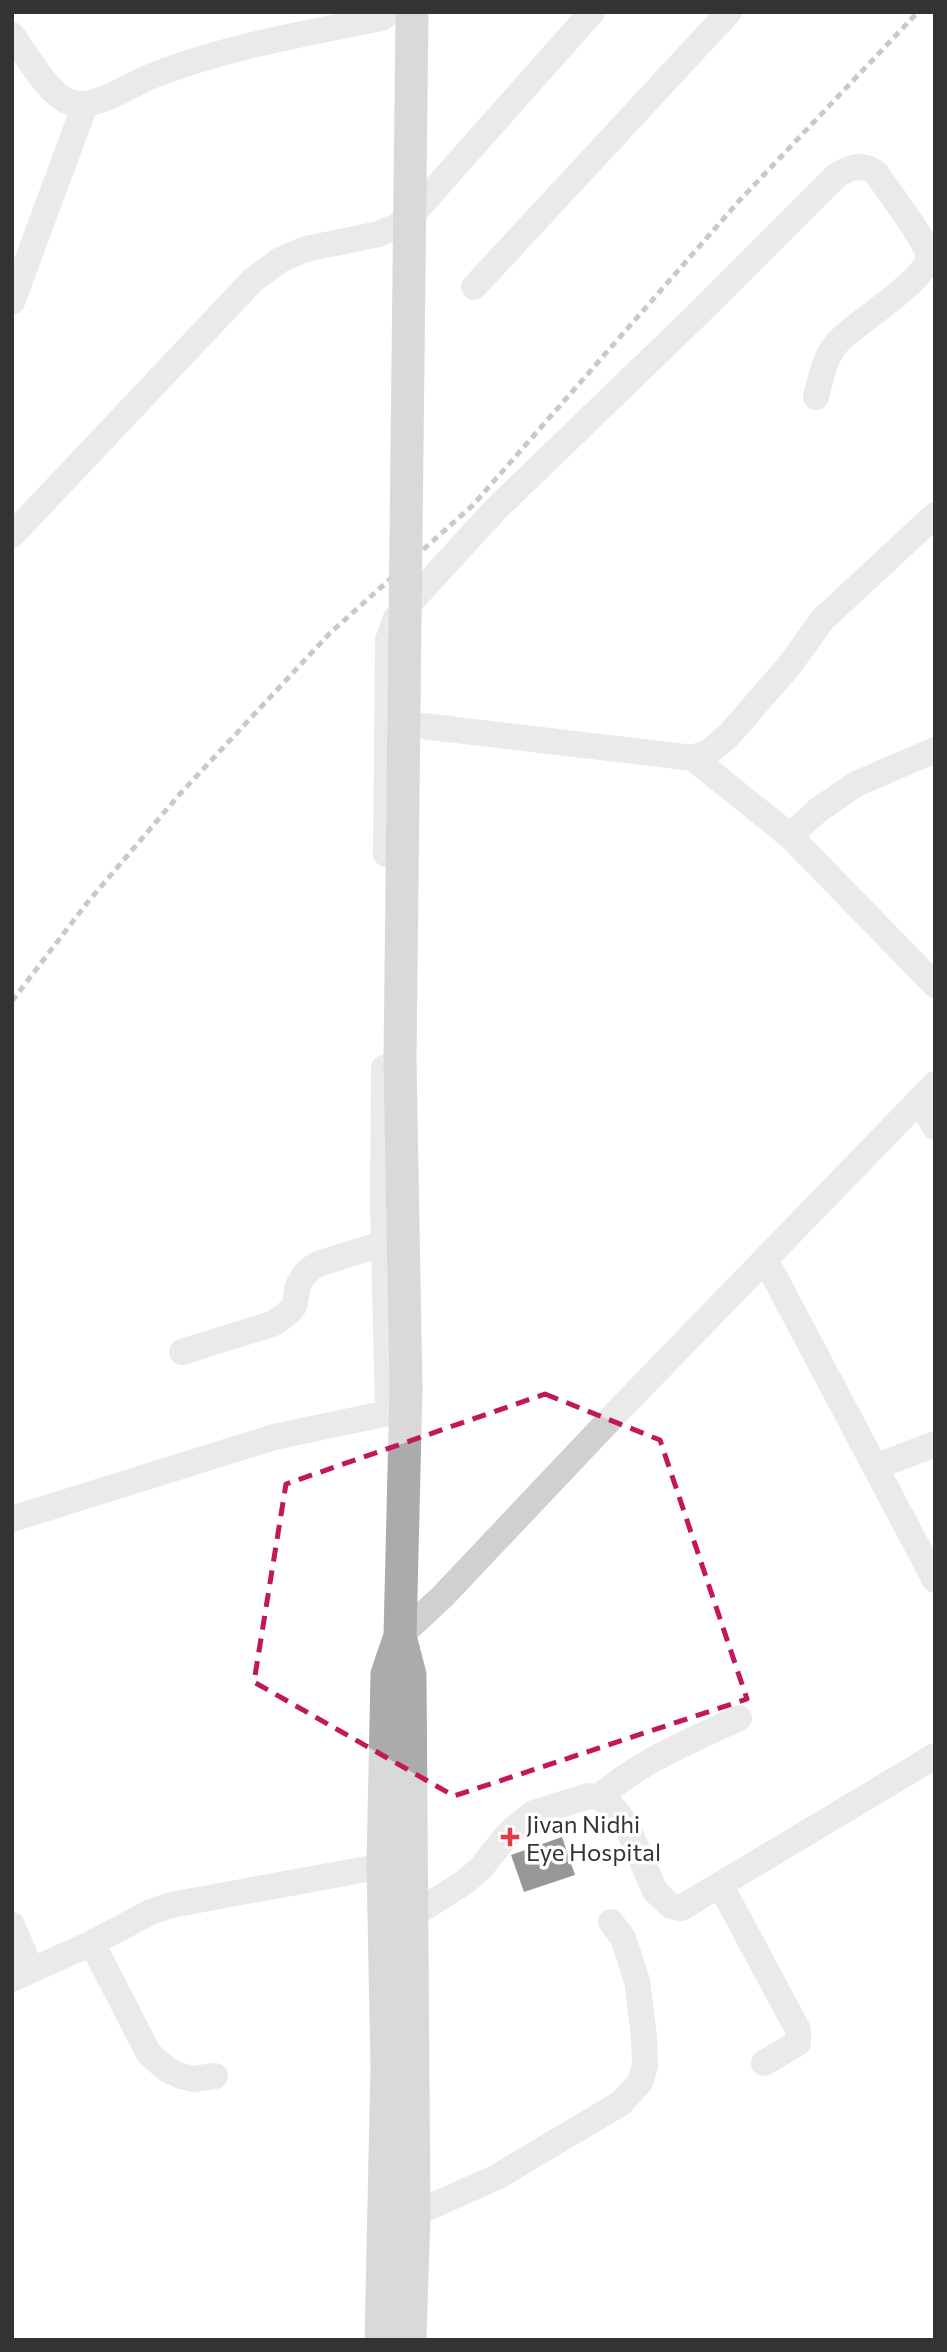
<svg xmlns="http://www.w3.org/2000/svg" width="947" height="2352" font-family="Commissioner,sans-serif">
<style>
.building{fill:#1a1a1a}
.lines{fill:none;stroke-linecap:round;stroke-linejoin:round}
.minor{stroke:#d0d0d0;stroke-width:26}
.major{stroke:#ababab;stroke-width:33}
.rail{stroke:#888;stroke-width:5;stroke-dasharray:7 5;stroke-linecap:butt}
.major-bridge{stroke:#ababab;stroke-width:33}
.marked{fill:none;stroke:#c2185b;stroke-width:5;stroke-dasharray:14 9;stroke-linejoin:round}
.poi-dot{fill:#e63946;stroke:#fff;stroke-width:2.5}
.labels{text-anchor:middle;dominant-baseline:central;stroke-width:7;stroke-linejoin:round;paint-order:stroke}
.poi-label{font-size:24px;fill:#333;stroke:#fff;text-anchor:start}
</style>
<rect width="100%" height="100%" fill="#fff"/>
<path class="building" d="M 562,1837 L 575,1875 L 524,1892 L 511,1855 Z"/>
<g class="lines">
<path class="minor" d="M 12,35 C 26,54 46,91 67,101 C 91,113 129,85 152,76 C 225,47 304,34 381,18 L 389,12
M 474,287 L 729,12
M 12,302 L 85,105
M 12,535 L 253,280 L 280,260 L 306,249 L 379,234 L 395,227 L 411,216 L 592,12
M 387,720 L 423,726 L 693,758 L 709,752 L 728,736 L 789,666 L 822,620 L 935,515
M 693,758 L 790,836 L 935,985
M 790,836 L 817,811 L 856,784 L 935,750
M 386,854 L 388,640 L 396,618 L 495,510 L 699,313 L 837,175 C 851,167 862,163 876,173 C 887,189 925,239 928,254 C 932,278 853,324 837,343 C 824,358 821,378 816,397
M 384,1068 L 383,1202 L 388,1413
M 919,1100 L 935,1127
M 765,1259 L 935,1580
M 182,1352 L 272,1324 C 280,1319 289,1314 294,1306 C 296,1301 296,1295 297,1289 C 301,1277 307,1270 318,1264 L 385,1243
M 875,1467 L 935,1444
M 12,1519 L 274,1437 L 388,1413 L 404,1416
M 400,1636 L 443,1596 L 618,1411 L 935,1084
M 599,1797 C 641,1761 690,1741 739,1718
M 721,1886 L 798,2030 L 798,2043 L 764,2063
M 411,1916 L 465,1882 L 481,1868 L 507,1835 L 522,1822 L 534,1813 L 589,1796 L 599,1797 L 612,1806 L 626,1824 L 655,1891 L 671,1906 L 681,1908 L 935,1756
M 12,1925 L 31,1970
M 92,1943 L 149,2054 L 168,2070 L 181,2076 L 193,2079 L 215,2076
M 12,1979 L 92,1943 L 151,1912 L 171,1905 L 383,1866
M 414,2214 L 497,2177 L 621,2103 L 640,2082 L 645,2066 L 644,2037 L 637,1981 L 623,1938 L 611,1922"/>
<path class="major" d="M 406,1388 L 400,1636 L 410,1675 L 414,2214 L 410,2340
M 381,2340 L 387,2066 L 383,1866 L 387,1674 L 400,1636"/>
<path class="rail" d="M 12,1001 L 87,903 L 179,795 L 330,633 L 473,505 L 739,201 L 918,12"/>
<path class="major-bridge" d="M 406,1388 L 400,1060 L 412,12"/>
</g>
<path d="M0 0H947V2352H0ZM 545,1394 L 660,1440 L 747,1699 L 454,1796 L 254,1682 L 286,1484 Z" fill="#fff" fill-opacity=".55" fill-rule="evenodd"/>
<path class="marked" d="M 545,1394 L 660,1440 L 747,1699 L 454,1796 L 254,1682 L 286,1484 Z"/>
<path class="poi-dot" d="M506.5 1826.5h7v7h7v7h-7v7h-7v-7h-7v-7h7z"/>
<g class="labels">
<g class="poi-label">
<text x="526" y="1823">Jivan Nidhi<tspan x="526" dy="28">Eye Hospital</tspan></text>
</g>
</g>
<rect width="947" height="2352" fill="none" stroke="#333333" stroke-width="28"/>
</svg>
